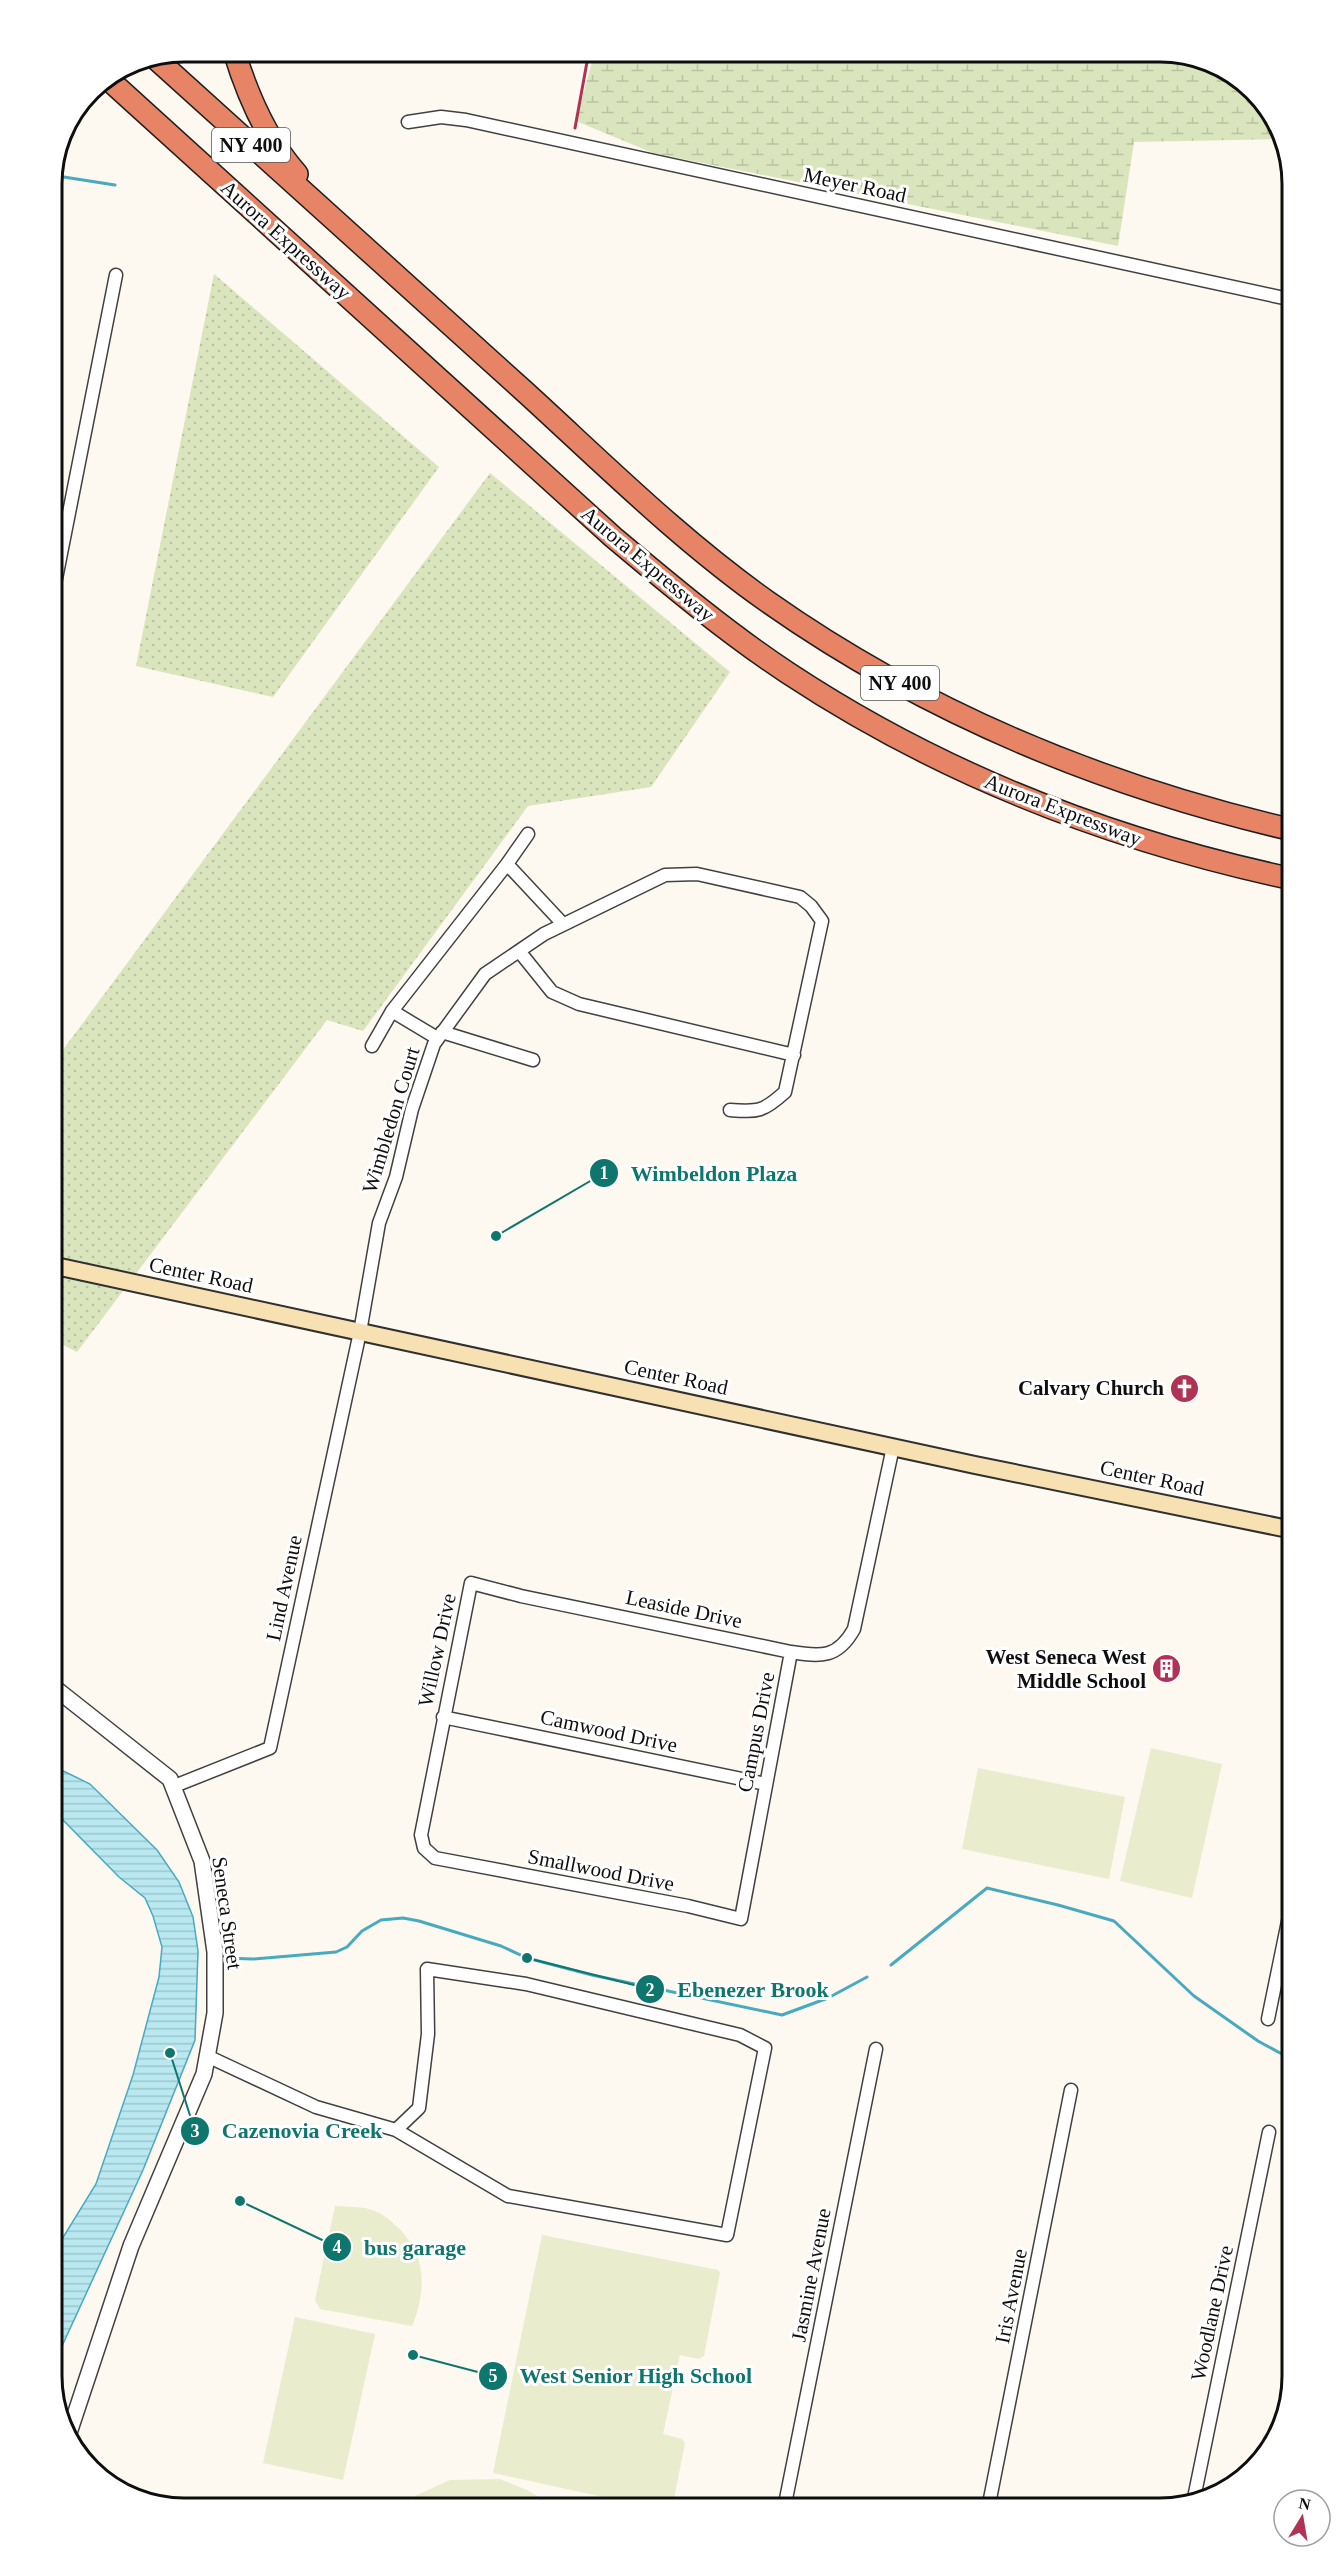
<svg xmlns="http://www.w3.org/2000/svg" width="1344" height="2560" font-family="Georgia,serif">
<style>
.grass{fill:url(#grass-dots)}
.wetland{fill:url(#wetland-marsh)}
.pitch{fill:#e9edcd}
.water{fill:url(#water-rules);stroke:#47aac0;stroke-width:1.5}
.lines{fill:none;stroke-linecap:round;stroke-linejoin:round}
.stream{stroke:#47aac0;stroke-width:3}
.minor-casing{stroke:#414141;stroke-width:15}
.tertiary-casing{stroke:#414141;stroke-width:18}
.secondary-casing{stroke:#303030;stroke-width:20}
.motorway-casing{stroke:#1f1f1f;stroke-width:24}
.minor{stroke:#fff;stroke-width:12}
.tertiary{stroke:#fff;stroke-width:15}
.secondary{stroke:#f7e0b1;stroke-width:16}
.motorway{stroke:#e68465;stroke-width:21}
.rail{stroke:#b03355;stroke-width:3}
.labels{text-anchor:middle;dominant-baseline:central;stroke-width:6;stroke-linejoin:round;paint-order:stroke}
.shield{fill:#fff;stroke:#565656;stroke-width:1.5}
.shield-label{font-size:20px;font-weight:bold;fill:#0e0e0e}
.street-label{font-size:21px;fill:#0e0e0e;stroke:#fff}
.poi-label{font-size:21px;font-weight:bold;fill:#0e0e0e;stroke:#fff;text-anchor:end}
.rim{fill:none;stroke:#0e0e0e;stroke-width:3}
.leader{fill:none;stroke:#0f766e;stroke-width:2}
.callout-dot{fill:#0f766e;stroke:#fff;stroke-width:2}
.mark-label{font-size:18px;text-anchor:middle;font-weight:bold;fill:#fff}
.callout-label{font-size:22px;text-anchor:middle;font-weight:bold;fill:#0f766e;stroke:#fff;stroke-width:6;stroke-linejoin:round;paint-order:stroke}
</style>
<defs>
<pattern id="grass-dots" width="8" height="8" patternUnits="userSpaceOnUse" patternTransform="scale(1.5)"><rect width="8" height="8" fill="#dae5bd"/><path d="M2 2h.1M6 6h.1" fill="none" stroke="#bac3a1" stroke-width="1.8" stroke-linecap="round"/></pattern>
<pattern id="wetland-marsh" width="20" height="14" patternUnits="userSpaceOnUse" patternTransform="scale(1.5)"><rect width="20" height="14" fill="#dae5bd"/><path d="M1 5h8M5 5V1M11 12h8M15 12V8" fill="none" stroke="#bac3a1"/></pattern>
<pattern id="water-rules" width="6" height="5" patternUnits="userSpaceOnUse" patternTransform="scale(1.5)"><rect width="6" height="5" fill="#b9e8f0"/><path d="M0 2.5h6" fill="none" stroke="#9ec6cd"/></pattern>
</defs>
<rect width="100%" height="100%" fill="#fdf8f0"/>
<path class="grass" d="M 214,274 L 439,467 L 273,697 L 136,666 Z
M 490,473 L 730,672 L 651,787 L 528,806 L 363,1031 L 327,1020 L 77,1352 L 51,1339 L 51,1066 Z"/>
<path class="wetland" d="M 595,51 L 1169,51 L 1241,78 L 1283,133 L 1284,139 L 1134,142 L 1118,246 L 653,153 L 576,121 Z"/>
<path class="pitch" d="M 1151,1748 L 1222,1764 L 1192,1898 L 1120,1881 Z
M 978,1768 L 1125,1797 L 1109,1879 L 962,1849 Z
M 335,2206 C 347,2207 361,2206 372,2210 C 381,2213 389,2219 395,2225 C 427,2252 427,2290 412,2326 L 320,2309 L 315,2300 Z
M 542,2235 L 718,2270 L 720,2273 L 704,2356 L 699,2359 L 680,2355 L 663,2434 L 682,2439 L 685,2443 L 672,2509 L 616,2509 L 608,2498 L 493,2473 Z
M 295,2317 L 375,2334 L 343,2480 L 263,2463 Z
M 500,2479 L 529,2491 L 558,2509 L 419,2509 L 415,2496 L 450,2480 Z"/>
<path class="water" d="M 51,1765 L 90,1784 L 157,1850 L 179,1882 L 193,1917 L 198,1951 L 195,2040 L 143,2170 L 51,2370 L 51,2257 L 96,2184 L 133,2075 L 159,1977 L 162,1947 L 153,1916 L 145,1898 L 119,1877 L 58,1815 L 51,1812 Z"/>
<g class="lines">
<path class="stream" d="M 51,175 L 115,185
M 223,1958 L 253,1959 L 336,1952 L 347,1947 L 362,1931 L 381,1920 L 403,1918 L 419,1921 L 501,1946 L 527,1958 L 592,1975 L 782,2015 L 828,1998 L 867,1977
M 891,1965 L 987,1888 L 1058,1905 L 1114,1921 L 1194,1996 L 1258,2041 L 1293,2060"/>
<defs>
<path id="minor" d="M 408,122 L 441,117 L 466,120 L 1293,300
M 51,604 L 116,275
M 507,864 L 528,834
M 519,951 L 552,992 L 579,1004 L 794,1055
M 442,1032 L 533,1060
M 437,1038 L 392,1011 L 507,864 L 563,924
M 372,1046 L 392,1011
M 791,1652 L 741,1919 L 688,1906 L 435,1858 L 424,1848 L 421,1835 L 471,1583 L 521,1596 L 791,1652 C 821,1657 838,1658 854,1629 L 893,1447
M 443,1717 L 766,1784
M 172,1787 L 270,1748 L 360,1332 L 379,1223 L 396,1177 L 412,1109 L 434,1044 L 485,974 L 544,934 L 665,875 L 697,874 L 800,897 L 811,906 L 822,921 L 785,1092 C 763,1112 758,1112 730,1110
M 1268,2019 L 1293,1897
M 207,2056 L 316,2107 L 396,2130 L 508,2196 L 727,2235 L 765,2048 L 740,2035 L 526,1984 L 427,1969 L 428,2034 L 419,2108 L 396,2130
M 1193,2503 L 1269,2132
M 784,2509 L 876,2049
M 988,2509 L 1071,2090"/>
<path id="tertiary" d="M 51,1685 L 170,1779 L 202,1861 L 215,1952 L 215,2013 L 204,2074 L 131,2246 L 68,2436"/>
<path id="secondary" d="M 51,1265 L 975,1465 L 1293,1530"/>
<path id="motorway" d="M 234,51 C 247,94 267,140 297,174
M 154,57 C 277,168 400,280 524,391 C 603,463 680,540 768,602 C 926,713 1106,787 1293,830
M 107,78 L 613,537 C 669,584 726,632 788,673 C 941,774 1114,841 1293,879"/>
</defs>
<use href="#minor" class="minor-casing"/>
<use href="#tertiary" class="tertiary-casing"/>
<use href="#secondary" class="secondary-casing"/>
<use href="#motorway" class="motorway-casing"/>
<use href="#minor" class="minor"/>
<use href="#tertiary" class="tertiary"/>
<use href="#secondary" class="secondary"/>
<use href="#motorway" class="motorway"/>
<path class="rail" d="M 575,128 L 589,51"/>
</g>
<defs>
<symbol id="church-disc" viewBox="-11 -11 22 22"><circle r="9.5" fill="#b03355" stroke="#fff"/><path d="M-1.2-6h2.4v3.5h3.3v2.4h-3.3V6h-2.4V-.1h-3.3v-2.4h3.3Z" fill="#fff"/></symbol>
<symbol id="building-disc" viewBox="-11 -11 22 22"><circle r="9.5" fill="#b03355" stroke="#fff"/><path d="M-4-6H4V6H1V3H-1V6H-4ZM-2.5-4.3h1.7v1.8h-1.7ZM.8-4.3h1.7v1.8H.8ZM-2.5-1h1.7V.8h-1.7ZM.8-1h1.7V.8H.8Z" fill="#fff"/></symbol>
</defs>
<g fill-rule="evenodd">
<use href="#church-disc" x="1168" y="1372" width="33" height="33"/>
<use href="#building-disc" x="1150" y="1652" width="33" height="33"/>
</g>
<g class="labels">
<g class="shield">
<rect x="212" y="128" width="78" height="34" rx="4.5"/>
<rect x="861" y="666" width="78" height="34" rx="4.5"/>
</g>
<g class="shield-label">
<text x="251" y="145">NY 400</text>
<text x="900" y="683">NY 400</text>
</g>
<g class="street-label">
<text transform="translate(855 185) rotate(12)">Meyer Road</text>
<text transform="translate(286 240) rotate(42)">Aurora Expressway</text>
<text transform="translate(648 564) rotate(40)">Aurora Expressway</text>
<text transform="translate(1063 810) rotate(21)">Aurora Expressway</text>
<text transform="translate(391 1120) rotate(-73)">Wimbledon Court</text>
<text transform="translate(201 1275) rotate(12)">Center Road</text>
<text transform="translate(676 1377) rotate(12)">Center Road</text>
<text transform="translate(1152 1478) rotate(12)">Center Road</text>
<text transform="translate(284 1588) rotate(-78)">Lind Avenue</text>
<text transform="translate(684 1609) rotate(12)">Leaside Drive</text>
<text transform="translate(437 1650) rotate(-78)">Willow Drive</text>
<text transform="translate(609 1731) rotate(12)">Camwood Drive</text>
<text transform="translate(756 1732) rotate(-79)">Campus Drive</text>
<text transform="translate(601 1870) rotate(11)">Smallwood Drive</text>
<text transform="translate(227 1913) rotate(82)">Seneca Street</text>
<text transform="translate(811 2275) rotate(-79)">Jasmine Avenue</text>
<text transform="translate(1011 2296) rotate(-79)">Iris Avenue</text>
<text transform="translate(1212 2313) rotate(-78)">Woodlane Drive</text>
</g>
<g class="poi-label">
<text x="1164" y="1388">Calvary Church</text>
<text x="1146" y="1657">West Seneca West<tspan x="1146" dy="24">Middle School</tspan></text>
</g>
</g>
<path d="M0 0H1344V2560H0ZM184 62H1160A122 122 0 0 1 1282 184V2376A122 122 0 0 1 1160 2498H184A122 122 0 0 1 62 2376V184A122 122 0 0 1 184 62Z" fill="#fff" fill-rule="evenodd"/>
<path class="rim" d="M184 62H1160A122 122 0 0 1 1282 184V2376A122 122 0 0 1 1160 2498H184A122 122 0 0 1 62 2376V184A122 122 0 0 1 184 62Z"/>
<path class="leader" d="M496 1236L604 1173M527 1958L650 1989M170 2053L195 2131M240 2201L337 2247M413 2355L493 2376"/>
<g class="callout-dot">
<circle cx="496" cy="1236" r="6"/>
<circle cx="527" cy="1958" r="6"/>
<circle cx="170" cy="2053" r="6"/>
<circle cx="240" cy="2201" r="6"/>
<circle cx="413" cy="2355" r="6"/>
<circle cx="604" cy="1173" r="15"/>
<circle cx="650" cy="1989" r="15"/>
<circle cx="195" cy="2131" r="15"/>
<circle cx="337" cy="2247" r="15"/>
<circle cx="493" cy="2376" r="15"/>
</g>
<g class="mark-label">
<text x="604" y="1179">1</text>
<text x="650" y="1996">2</text>
<text x="195" y="2137">3</text>
<text x="337" y="2253">4</text>
<text x="493" y="2382">5</text>
</g>
<g class="callout-label">
<text x="714" y="1181">Wimbeldon Plaza</text>
<text x="753" y="1997">Ebenezer Brook</text>
<text x="302" y="2138">Cazenovia Creek</text>
<text x="415" y="2255">bus garage</text>
<text x="636" y="2383">West Senior High School</text>
</g>
<g transform="translate(1302 2518) rotate(11)"><circle r="28" fill="#ffffff" stroke="#9f9f9f" stroke-width="1.5"/>
<path d="M0-4.5L10 22L0 15L-10 22Z" fill="#b03355"/>
<text y="-9" font-size="16" font-weight="bold" text-anchor="middle" fill="#0e0e0e">N</text>
</g>
</svg>
